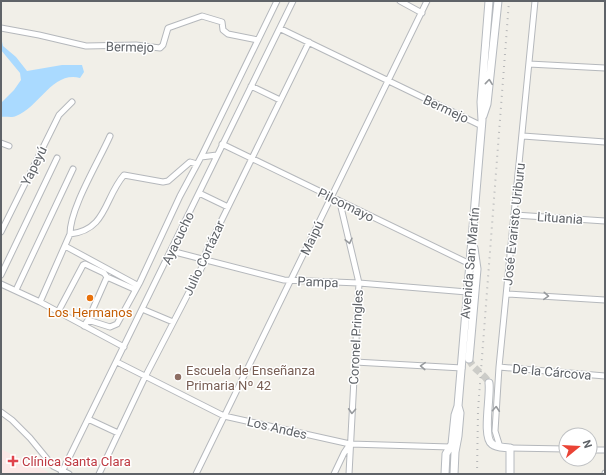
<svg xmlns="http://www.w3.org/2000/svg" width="606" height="475" font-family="Roboto,sans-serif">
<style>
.medical{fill:#fce8e6}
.water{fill:#aadaff}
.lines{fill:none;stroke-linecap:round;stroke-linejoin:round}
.secondary-tunnel{stroke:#ccccc8;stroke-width:7;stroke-dasharray:7 3.5;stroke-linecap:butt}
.street-casing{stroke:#b5b8bc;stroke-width:7}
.secondary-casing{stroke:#b6babf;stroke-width:9}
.street{stroke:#fff;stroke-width:5}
.secondary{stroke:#fff;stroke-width:7}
.rail{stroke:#b6b7b8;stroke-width:2;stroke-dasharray:1 5;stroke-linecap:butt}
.oneway{stroke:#979a9d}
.food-dot{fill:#e8710a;stroke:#fff;stroke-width:1.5}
.education-dot{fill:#8d6e63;stroke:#fff;stroke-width:1.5}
.health-dot{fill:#e0444e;stroke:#fff;stroke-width:1.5}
.labels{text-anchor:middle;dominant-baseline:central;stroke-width:3;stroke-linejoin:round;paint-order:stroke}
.street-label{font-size:13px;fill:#5f6368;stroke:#fff}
.food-label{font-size:13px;fill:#c56008;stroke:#fff}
.education-label{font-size:13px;fill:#785e54;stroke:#fff;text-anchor:start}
.health-label{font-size:13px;fill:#be3a42;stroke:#fff;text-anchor:start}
</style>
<rect width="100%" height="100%" fill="#f1efe8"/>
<path class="medical" d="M 1,449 L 48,472 L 47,474 L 1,474 Z"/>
<path class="water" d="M 1,37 L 3,46 L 16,57 L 27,71 L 62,65 L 82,65 L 84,72 L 80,78 C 52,71 39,108 16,116 C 12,118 6,116 1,117 L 1,103 L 14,90 L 21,80 L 20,73 L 1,50 Z"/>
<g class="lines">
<path class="secondary-tunnel" d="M 469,359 C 473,370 484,373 489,383"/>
<defs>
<path id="street" d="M 400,1 L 422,13
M 1,28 L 39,35 L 86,46 L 136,45 L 160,48 L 163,45 L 168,28 L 202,16 L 222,22 L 223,30 L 228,34 L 258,40
M 281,29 L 482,126
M 529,64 L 605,68
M 251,86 L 280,100
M 523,136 L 605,142
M 1,143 L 9,146
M 222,144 L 470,264
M 201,157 L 217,155
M 199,193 L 228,207
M 340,203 L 359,283 L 349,474
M 515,215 L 605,221
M 1,232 L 59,115 L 72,102
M 70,234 C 107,230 104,198 124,175 L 163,182 L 168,181 L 190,162 L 197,164
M 65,246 L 137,285
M 171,251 L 284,280 L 359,283 L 467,292
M 1,275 L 57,158
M 1,284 L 40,302 L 124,347
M 16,290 L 73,169
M 507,294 L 605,300
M 40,302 L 70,234 C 70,208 99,161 110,136
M 142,309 L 173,322
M 58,312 L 83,265 L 85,264 L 104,273 L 107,277 L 134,289
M 88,320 L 107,277
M 84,326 L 88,320 L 110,327 L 117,324 L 140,282 L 180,196 L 201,157 L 277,1
M 117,362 L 224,416 L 350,444 L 450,447
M 355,362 L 462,368
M 499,367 L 605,376
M 1,412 L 12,420 L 30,438 L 53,466 L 69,474
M 88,419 L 118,433
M 500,447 L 495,431 L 499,367 L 535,1
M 510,448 L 566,449
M 590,450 L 605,450
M 61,474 L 293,1
M 99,474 L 145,377 L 203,265 L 206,252 L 309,42
M 196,474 L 427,1
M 334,474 L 344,453 L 350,444
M 605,474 L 605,473"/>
<path id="secondary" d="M 483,116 L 487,104 L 498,1
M 469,359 L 477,269 L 474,248
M 489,383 C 491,396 482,437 492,444 C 497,448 504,447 510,448 L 510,474
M 445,474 L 446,454 L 452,444 L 455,415 L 458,406
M 454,474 L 455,452 L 458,436 L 460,413 L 458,406 L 482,120 L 481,102 L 489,1"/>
</defs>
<use href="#street" class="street-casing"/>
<use href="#secondary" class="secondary-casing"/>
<use href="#street" class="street"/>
<use href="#secondary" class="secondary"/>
<path class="rail" d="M 477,474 L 478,410 L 509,1"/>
</g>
<defs><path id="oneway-chevron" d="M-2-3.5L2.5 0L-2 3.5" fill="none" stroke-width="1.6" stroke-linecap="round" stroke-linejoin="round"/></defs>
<g class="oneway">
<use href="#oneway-chevron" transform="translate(489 82) rotate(-84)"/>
<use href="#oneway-chevron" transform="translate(349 241) rotate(77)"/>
<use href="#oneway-chevron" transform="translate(546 296) rotate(4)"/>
<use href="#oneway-chevron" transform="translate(423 366) rotate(-177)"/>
<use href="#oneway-chevron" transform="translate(496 409) rotate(-86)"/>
<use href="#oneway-chevron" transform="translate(352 411) rotate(93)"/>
</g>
<circle class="food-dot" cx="90" cy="298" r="4"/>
<circle class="education-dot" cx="178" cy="377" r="4"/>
<path class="health-dot" d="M11 455h4v4h4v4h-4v4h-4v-4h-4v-4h4z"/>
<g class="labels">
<g class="street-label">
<text transform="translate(130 47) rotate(1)">Bermejo</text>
<text transform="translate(446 109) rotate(25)">Bermejo</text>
<text transform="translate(34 166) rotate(-64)">Yapeyú</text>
<text transform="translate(346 205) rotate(26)">Pilcomayo</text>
<text transform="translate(560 218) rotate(4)">Lituania</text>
<text transform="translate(514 224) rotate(-84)">José Evaristo Uriburu</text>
<text transform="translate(178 238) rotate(-64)">Ayacucho</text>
<text transform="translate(312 238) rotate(-64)">Maipú</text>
<text transform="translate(204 258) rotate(-65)">Julio Cortázar</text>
<text transform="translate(470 263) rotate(-85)">Avenida San Martín</text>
<text transform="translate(318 282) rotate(2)">Pampa</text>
<text transform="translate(356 337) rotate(-87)">Coronel Pringles</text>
<text transform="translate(552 372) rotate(5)">De la Cárcova</text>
<text transform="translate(277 428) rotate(13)">Los Andes</text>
</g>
<g class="food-label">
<text x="90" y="312">Los Hermanos</text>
</g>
<g class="education-label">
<text x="186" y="370">Escuela de Enseñanza<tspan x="186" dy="15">Primaria Nº 42</tspan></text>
</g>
<g class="health-label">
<text x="22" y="461">Clínica Santa Clara</text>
</g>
</g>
<rect width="606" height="475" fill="none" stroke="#5f6368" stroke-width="4"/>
<g transform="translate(578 447) rotate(72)"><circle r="19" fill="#ffffff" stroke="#bfc1c3"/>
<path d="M0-3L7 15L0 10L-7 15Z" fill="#ea4335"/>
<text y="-6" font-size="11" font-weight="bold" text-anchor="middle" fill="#5f6368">N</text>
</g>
</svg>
